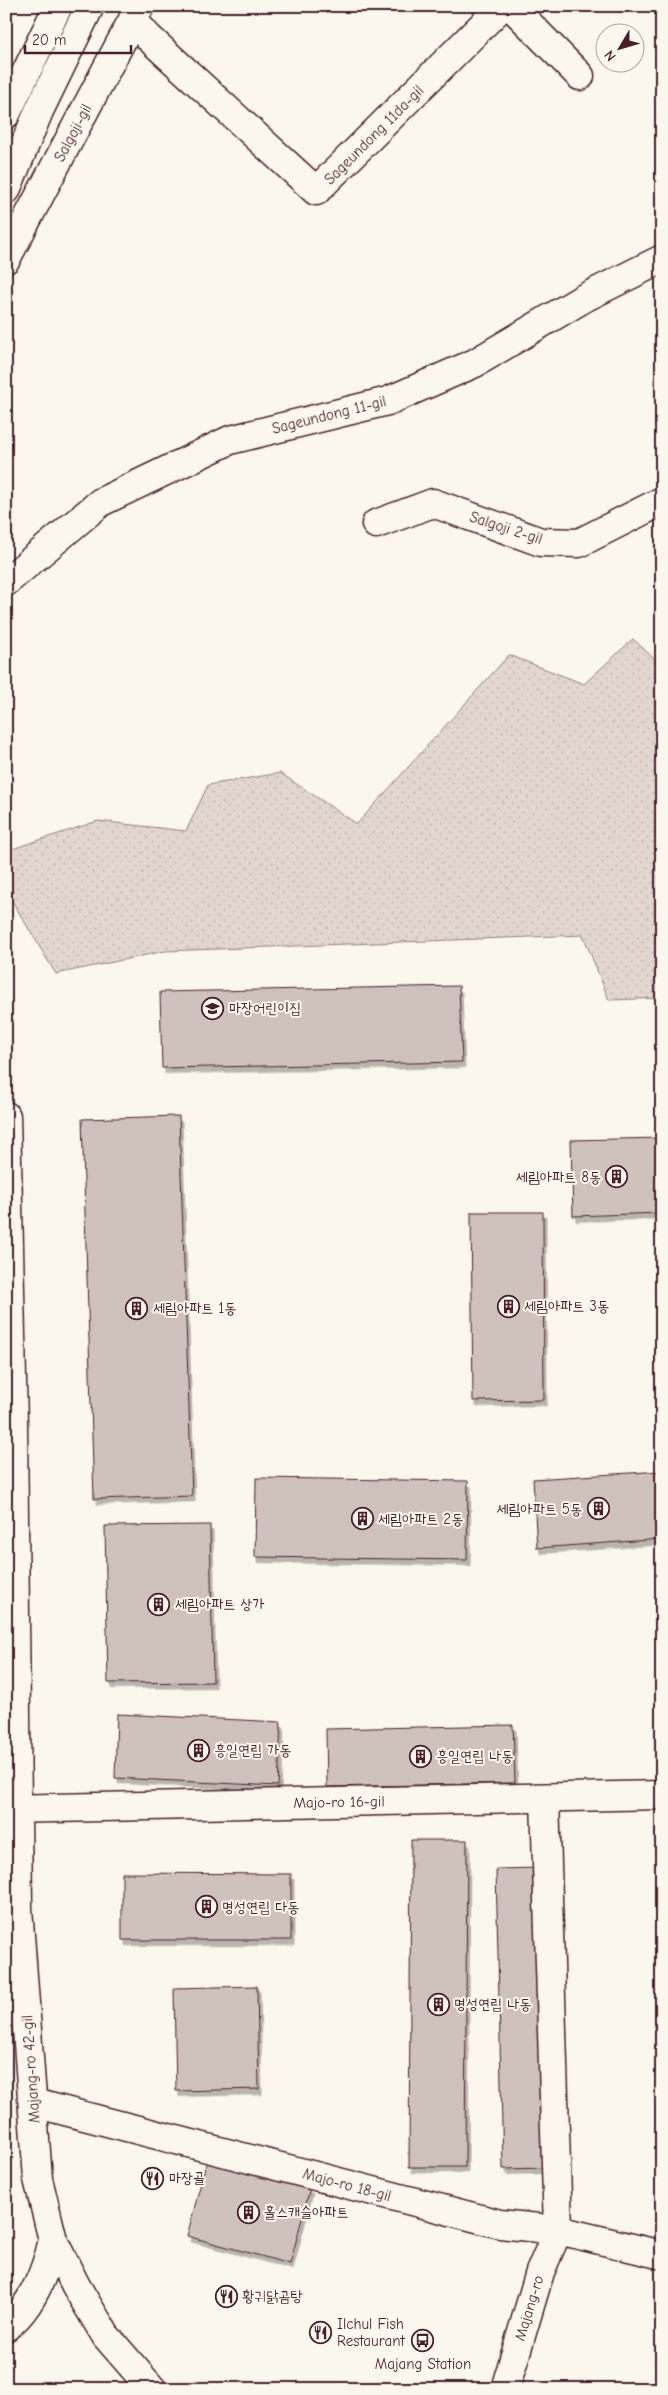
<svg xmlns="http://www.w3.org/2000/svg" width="668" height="2395" font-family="'Comic Neue','Poor Story',sans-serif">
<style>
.park{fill:url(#park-dots);stroke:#967b7e}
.building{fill:#cfc2bc;stroke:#4a1f2b;filter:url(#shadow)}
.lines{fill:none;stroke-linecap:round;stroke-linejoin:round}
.street-casing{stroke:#4a1f2b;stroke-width:31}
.secondary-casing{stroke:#4a1f2b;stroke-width:31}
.highway-casing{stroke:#4a1f2b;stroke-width:31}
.street{stroke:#fbf7ec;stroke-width:28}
.secondary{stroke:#fbf7ec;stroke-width:28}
.highway{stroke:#fbf7ec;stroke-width:28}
.labels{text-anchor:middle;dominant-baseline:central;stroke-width:4;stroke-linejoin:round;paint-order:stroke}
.street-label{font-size:15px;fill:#4a1f2b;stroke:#fbf7ec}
.poi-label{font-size:15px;fill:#4a1f2b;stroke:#fbf7ec;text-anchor:start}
</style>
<defs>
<pattern id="park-dots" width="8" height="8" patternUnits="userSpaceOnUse" patternTransform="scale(1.25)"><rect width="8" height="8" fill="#e2d7d0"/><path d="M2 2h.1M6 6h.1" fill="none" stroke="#c3b8b3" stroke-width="1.8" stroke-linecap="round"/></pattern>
<filter id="shadow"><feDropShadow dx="3" dy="5.5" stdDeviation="0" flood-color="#0004"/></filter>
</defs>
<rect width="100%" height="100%" fill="#fbf7ec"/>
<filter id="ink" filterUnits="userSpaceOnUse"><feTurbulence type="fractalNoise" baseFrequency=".02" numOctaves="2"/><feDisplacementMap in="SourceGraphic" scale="10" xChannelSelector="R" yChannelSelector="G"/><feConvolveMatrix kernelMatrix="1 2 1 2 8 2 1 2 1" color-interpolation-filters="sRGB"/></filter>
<g filter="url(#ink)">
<path class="park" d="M 633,639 L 662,666 L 662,998 L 609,1000 L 583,935 L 165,951 L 56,974 L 6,891 L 6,851 L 98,821 L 186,831 L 208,785 L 280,773 L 357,824 L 509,655 L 584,684 Z"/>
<path class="building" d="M 459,986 L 462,1062 L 162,1068 L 160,992 Z
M 179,1116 L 192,1496 L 94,1499 L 82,1119 Z
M 662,1138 L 662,1213 L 573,1216 L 571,1140 Z
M 471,1212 L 543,1212 L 544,1400 L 473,1401 Z
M 662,1471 L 662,1539 L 537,1548 L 533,1479 Z
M 256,1478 L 468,1481 L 467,1560 L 255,1557 Z
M 210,1525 L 213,1682 L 108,1683 L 105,1526 Z
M 117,1714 L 281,1722 L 278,1786 L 115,1778 Z
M 513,1725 L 515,1783 L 327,1787 L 326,1729 Z
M 411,1840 L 467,1840 L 465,2167 L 409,2167 Z
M 539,1868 L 546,2168 L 503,2169 L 496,1869 Z
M 122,1873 L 291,1874 L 291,1940 L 122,1940 Z
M 257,1986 L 259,2089 L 176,2091 L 174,1988 Z
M 207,2160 L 310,2188 L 290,2264 L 187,2236 Z
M 662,2362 L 662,2389 L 657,2389 Z"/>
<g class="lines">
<defs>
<path id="street" d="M 511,6 L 580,76
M 133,20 L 148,37 L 316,191 L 502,6
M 376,524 L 433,503 L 541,542 L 579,543 L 662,501
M 6,582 L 101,502 L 230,440 L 388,401 L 475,363 L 584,298 L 662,259
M 6,1809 L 662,1795
M 34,2103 L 500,2224 L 558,2230 L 662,2255
M 505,2389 L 540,2272 L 558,2230 L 545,1798"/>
<path id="secondary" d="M 6,114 L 58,6
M 6,259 L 140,6
M 6,1116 L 13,1424 L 18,1908 L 38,2179 L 53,2240 L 76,2286 L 106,2336 L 152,2389
M 6,2327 C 32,2307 46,2270 53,2240"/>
<path id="highway" d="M 6,190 L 39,111 L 90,6"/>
</defs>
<use href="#street" class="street-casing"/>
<use href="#secondary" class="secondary-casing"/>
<use href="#highway" class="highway-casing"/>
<use href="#street" class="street"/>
<use href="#secondary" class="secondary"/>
<use href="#highway" class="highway"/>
</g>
</g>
<defs>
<symbol id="school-ring" viewBox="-11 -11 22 22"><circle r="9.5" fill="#fbf7ec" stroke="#4a1f2b" stroke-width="1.5"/><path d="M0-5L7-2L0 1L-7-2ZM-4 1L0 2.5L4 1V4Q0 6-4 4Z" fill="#4a1f2b"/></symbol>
<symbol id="building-ring" viewBox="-11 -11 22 22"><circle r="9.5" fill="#fbf7ec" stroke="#4a1f2b" stroke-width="1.5"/><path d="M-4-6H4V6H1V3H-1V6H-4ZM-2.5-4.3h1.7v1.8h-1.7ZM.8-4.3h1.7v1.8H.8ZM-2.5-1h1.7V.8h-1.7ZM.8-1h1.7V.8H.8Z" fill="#4a1f2b"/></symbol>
<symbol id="restaurant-ring" viewBox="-11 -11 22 22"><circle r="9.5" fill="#fbf7ec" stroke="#4a1f2b" stroke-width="1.5"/><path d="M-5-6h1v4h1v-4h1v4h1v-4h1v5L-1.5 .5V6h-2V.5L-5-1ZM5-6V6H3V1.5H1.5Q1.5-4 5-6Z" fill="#4a1f2b"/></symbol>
<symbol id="bus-ring" viewBox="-11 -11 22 22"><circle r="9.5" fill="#fbf7ec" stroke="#4a1f2b" stroke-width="1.5"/><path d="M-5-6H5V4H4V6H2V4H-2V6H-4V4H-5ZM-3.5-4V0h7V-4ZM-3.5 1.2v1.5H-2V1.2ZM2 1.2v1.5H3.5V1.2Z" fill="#4a1f2b"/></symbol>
</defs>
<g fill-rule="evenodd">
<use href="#school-ring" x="200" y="996" width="25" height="25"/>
<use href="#building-ring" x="604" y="1164" width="25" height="25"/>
<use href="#building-ring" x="496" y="1294" width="25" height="25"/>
<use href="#building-ring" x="124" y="1296" width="25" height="25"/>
<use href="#building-ring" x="586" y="1496" width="25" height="25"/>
<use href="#building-ring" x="350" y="1506" width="25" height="25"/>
<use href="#building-ring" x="146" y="1592" width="25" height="25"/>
<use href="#building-ring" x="186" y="1738" width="25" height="25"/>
<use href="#building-ring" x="408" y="1744" width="25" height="25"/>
<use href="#building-ring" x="194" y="1894" width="25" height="25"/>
<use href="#building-ring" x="426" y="1992" width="25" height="25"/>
<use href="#restaurant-ring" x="140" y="2166" width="25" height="25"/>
<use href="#building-ring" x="236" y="2200" width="25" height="25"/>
<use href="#restaurant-ring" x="214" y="2284" width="25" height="25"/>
<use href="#restaurant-ring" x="308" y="2320" width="25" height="25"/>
<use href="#bus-ring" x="410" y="2328" width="25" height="25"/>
</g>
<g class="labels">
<g class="street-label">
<text transform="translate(73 133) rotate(-62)">Salgoji-gil</text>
<text transform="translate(374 135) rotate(-45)">Sageundong 11da-gil</text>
<text transform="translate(329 415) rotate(-14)">Sageundong 11-gil</text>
<text transform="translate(506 528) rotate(18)">Salgoji 2-gil</text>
<text transform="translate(339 1802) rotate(-1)">Majo-ro 16-gil</text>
<text transform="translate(31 2069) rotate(-94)">Majang-ro 42-gil</text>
<text transform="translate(347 2185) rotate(15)">Majo-ro 18-gil</text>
<text transform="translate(529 2308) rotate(-73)">Majang-ro</text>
</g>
<g class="poi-label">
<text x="229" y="1008">마장어린이집</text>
<text x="601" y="1177" text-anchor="end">세림아파트 8동</text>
<text x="524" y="1306">세림아파트 3동</text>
<text x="153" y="1308">세림아파트 1동</text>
<text x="582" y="1509" text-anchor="end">세림아파트 5동</text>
<text x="378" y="1519">세림아파트 2동</text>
<text x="175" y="1604">세림아파트 상가</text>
<text x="214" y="1750">흥일연립 가동</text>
<text x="436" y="1756">흥일연립 나동</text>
<text x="222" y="1907">명성연립 다동</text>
<text x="454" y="2004">명성연립 나동</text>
<text x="169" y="2178">마장골</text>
<text x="264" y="2212">홀스캐슬아파트</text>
<text x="242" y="2296">황귀닭곰탕</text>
<text x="337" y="2324">Ilchul Fish<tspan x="337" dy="17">Restaurant</tspan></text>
<text x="423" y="2364" text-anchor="middle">Majang Station</text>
</g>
</g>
<rect width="668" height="2395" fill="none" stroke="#fbf7ec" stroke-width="25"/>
<rect x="12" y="12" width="643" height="2370" fill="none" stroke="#4a1f2b" stroke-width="2" filter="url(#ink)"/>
<g transform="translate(620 48) rotate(232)"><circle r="24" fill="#fbf7ec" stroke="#b4a19f"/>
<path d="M0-4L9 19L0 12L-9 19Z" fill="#4a1f2b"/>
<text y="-8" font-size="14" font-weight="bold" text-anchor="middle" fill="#4a1f2b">N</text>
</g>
<path d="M25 45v8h106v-8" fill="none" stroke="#4a1f2b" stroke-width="2.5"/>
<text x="32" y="45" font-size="15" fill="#4a1f2b" stroke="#fbf7ec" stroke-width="4" paint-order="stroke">20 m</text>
</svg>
